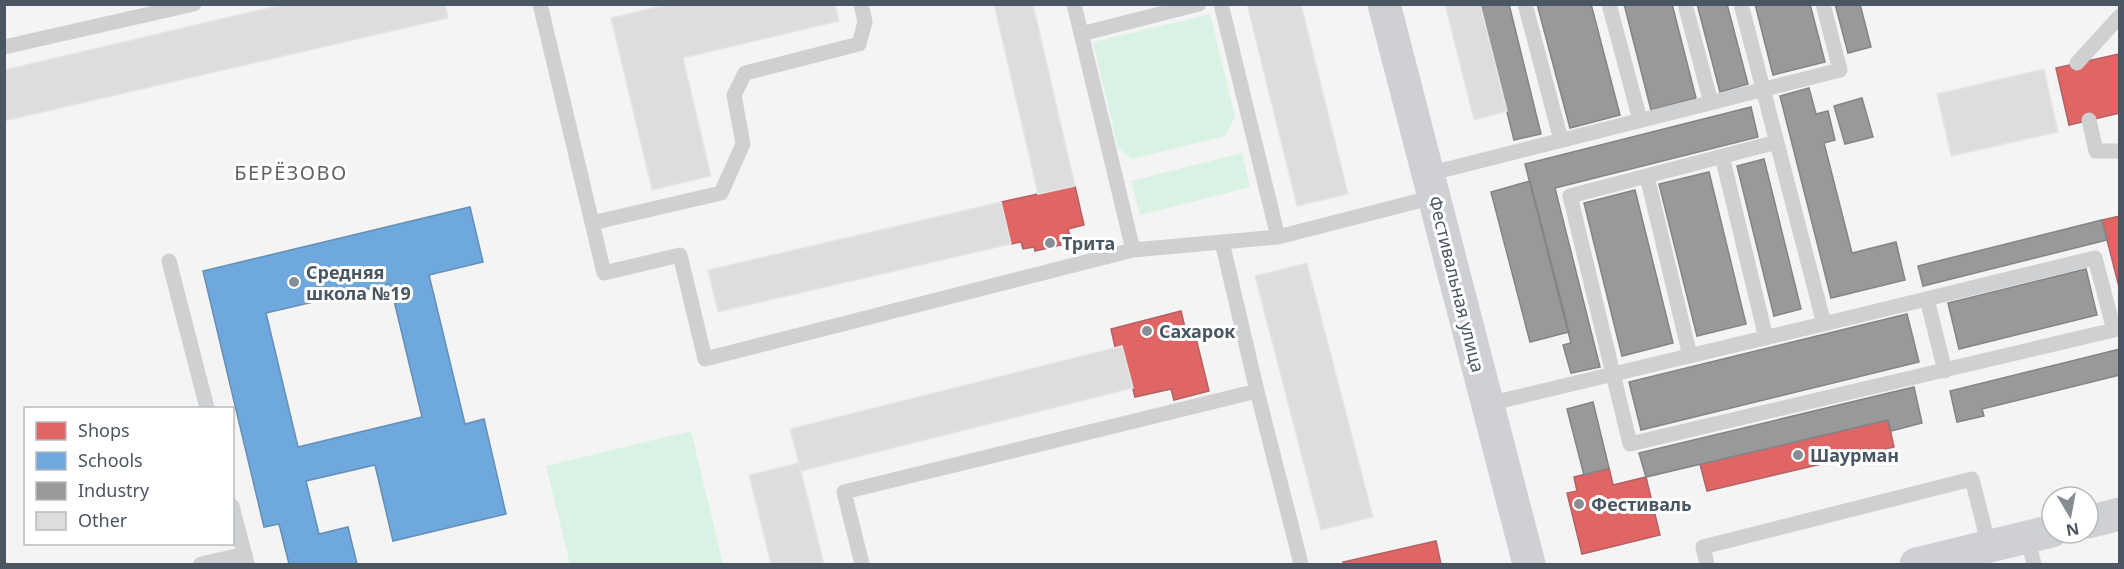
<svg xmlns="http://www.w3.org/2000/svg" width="2124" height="569" font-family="'Noto Sans',sans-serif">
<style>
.green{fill:#d9f2e3}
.shops{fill:#e06666;stroke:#b36164;stroke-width:1.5}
.schools{fill:#6fa8dc;stroke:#648fb7;stroke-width:1.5;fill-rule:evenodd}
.industry{fill:#999;stroke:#818588;stroke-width:1.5}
.building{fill:#ddddde;stroke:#e5e6e7;stroke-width:1.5}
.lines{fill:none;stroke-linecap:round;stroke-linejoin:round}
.lane{stroke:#ced0d2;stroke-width:15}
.secondary{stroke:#ced0d4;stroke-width:33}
.poi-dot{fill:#868d94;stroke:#fff;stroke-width:2}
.labels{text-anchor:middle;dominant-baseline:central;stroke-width:6;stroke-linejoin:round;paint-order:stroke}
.poi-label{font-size:18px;font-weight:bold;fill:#4a5661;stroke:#fff;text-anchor:start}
.street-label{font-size:18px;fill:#4a5661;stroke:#fff}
.neighbourhood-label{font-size:20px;letter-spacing:1.5px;fill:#5f6368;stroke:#fff}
</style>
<rect width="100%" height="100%" fill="#f4f4f4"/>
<path class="green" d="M 1210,14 L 1235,117 L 1225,136 L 1132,159 L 1118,148 L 1093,42 Z
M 1242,153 L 1250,187 L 1140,215 L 1131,181 Z
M 691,431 L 723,564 L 570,564 L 546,466 Z"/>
<path class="shops" d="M 2119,54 L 2120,113 L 2069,125 L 2056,68 Z
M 1075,186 L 1084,225 L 1068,229 L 1071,239 L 1060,241 L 1061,245 L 1035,251 L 1034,247 L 1023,249 L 1021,242 L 1011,244 L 1001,202 Z
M 2120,216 L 2120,291 L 2102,220 Z
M 1181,311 L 1187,336 L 1195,334 L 1209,391 L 1174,400 L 1171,389 L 1135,397 L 1122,346 L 1115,347 L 1111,329 Z
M 1888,420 L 1894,447 L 1707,491 L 1700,464 Z
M 1609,468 L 1613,485 L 1646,477 L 1660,535 L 1582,554 L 1567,493 L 1577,491 L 1574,477 Z
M 1436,541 L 1441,564 L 1343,564 L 1343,562 Z"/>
<path class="schools" d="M 470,207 L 483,262 L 429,275 L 465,424 L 484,419 L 506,514 L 393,541 L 375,465 L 306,481 L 319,534 L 348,527 L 357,564 L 289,564 L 279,524 L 264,527 L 203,271 ZM 390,284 L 422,417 L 298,447 L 266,313 Z"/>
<path class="industry" d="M 1480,4 L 1509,4 L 1541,134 L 1514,140 Z
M 1537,4 L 1591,4 L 1620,115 L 1570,128 Z
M 1624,4 L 1672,4 L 1696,98 L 1651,110 Z
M 1697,4 L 1727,4 L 1748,84 L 1720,92 Z
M 1755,4 L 1810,4 L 1825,62 L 1773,75 Z
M 1835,4 L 1860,4 L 1871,47 L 1848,53 Z
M 1809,88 L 1816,114 L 1828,111 L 1835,140 L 1824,143 L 1852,253 L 1896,242 L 1905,280 L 1831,298 L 1780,96 Z
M 1862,98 L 1873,137 L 1845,144 L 1834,106 Z
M 1751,107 L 1758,137 L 1555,188 L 1600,367 L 1571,373 L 1563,345 L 1571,343 L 1525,164 Z
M 1764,159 L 1801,309 L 1774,316 L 1737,166 Z
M 1709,172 L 1746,324 L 1697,336 L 1659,184 Z
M 1530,181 L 1569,332 L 1530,342 L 1491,192 Z
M 1635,190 L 1673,343 L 1622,356 L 1584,203 Z
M 2102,220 L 2107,240 L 1923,286 L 1918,266 Z
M 2086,269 L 2097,315 L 1959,349 L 1948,303 Z
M 1907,314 L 1919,362 L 1641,430 L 1629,382 Z
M 2120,349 L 2120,375 L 1982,409 L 1984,416 L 1957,422 L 1950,391 Z
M 1914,387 L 1922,423 L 1891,431 L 1888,420 L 1646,477 L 1639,453 Z
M 1593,402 L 1609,468 L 1584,475 L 1567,409 Z"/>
<path class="building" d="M 285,4 L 445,4 L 448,18 L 4,121 L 4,70 Z
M 669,4 L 835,4 L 839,21 L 683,58 L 711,176 L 652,190 L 611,18 Z
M 994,4 L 1033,4 L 1075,186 L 1038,194 Z
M 1247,4 L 1301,4 L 1348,194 L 1297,206 Z
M 1445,4 L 1480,4 L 1507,111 L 1474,120 Z
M 2044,69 L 2058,132 L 1951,156 L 1937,94 Z
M 1001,202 L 1011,244 L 718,312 L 708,270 Z
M 1307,263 L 1373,517 L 1321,530 L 1255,276 Z
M 1122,346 L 1133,388 L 801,471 L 790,429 Z
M 799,463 L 824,564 L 771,564 L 749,475 Z"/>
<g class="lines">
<path class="lane" d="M 540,4 L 604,273 L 680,255 L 705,359 L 1133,250
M 1074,4 L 1133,250 L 1278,237 L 1221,4
M 1525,4 L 1561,140
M 1609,4 L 1640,120
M 1685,4 L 1711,103
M 1741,4 L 1824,324
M 1081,34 L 1199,4
M 4,47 L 194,4
M 2077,63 L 2120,16
M 2089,120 L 2096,151 L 2120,151
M 1722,156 L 1766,338
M 1428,174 L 1840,70 L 1823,4
M 1647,176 L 1690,356
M 592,223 L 721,193 L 743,144 L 734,95 L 745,73 L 859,44 L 865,22 L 861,4
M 1278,237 L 1434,197
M 169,261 L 207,408
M 1927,299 L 1945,371
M 1257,391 L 1301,564
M 1488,404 C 1690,357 1893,307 2095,258 L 2114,330 L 1630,444 L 1570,196 L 1777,142
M 232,506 L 247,564
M 2027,537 L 2034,564
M 201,564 L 245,554
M 862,564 L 844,492 L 1257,391 L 1222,242
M 1707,564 L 1703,547 L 1972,479 L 1989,546"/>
<path class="secondary" d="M 1384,4 L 1529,564
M 2088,522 L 2120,514
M 1916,564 L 2052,531"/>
</g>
<g class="poi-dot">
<circle cx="1050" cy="243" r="6"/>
<circle cx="294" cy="282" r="6"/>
<circle cx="1147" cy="331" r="6"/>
<circle cx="1798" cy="455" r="6"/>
<circle cx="1579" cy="504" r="6"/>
</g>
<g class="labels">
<g class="poi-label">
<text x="1062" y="243">Трита</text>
<text x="306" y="272">Средняя<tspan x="306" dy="21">школа №19</tspan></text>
<text x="1159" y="331">Сахарок</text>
<text x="1810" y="455">Шаурман</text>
<text x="1591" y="504">Фестиваль</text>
</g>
<g class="street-label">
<text transform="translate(1457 284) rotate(76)">Фестивальная улица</text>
</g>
<g class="neighbourhood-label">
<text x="291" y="172">БЕРЁЗОВО</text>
</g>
</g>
<rect width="2124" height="569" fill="none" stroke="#4a5661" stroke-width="12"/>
<rect x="24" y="407" width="210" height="138" fill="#ffffff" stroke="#b7bbc0" stroke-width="1.5"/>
<rect x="36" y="422" width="30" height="18" fill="#e06666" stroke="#b7bbc0" stroke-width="1.5"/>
<text x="78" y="437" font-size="18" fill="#4a5661">Shops</text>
<rect x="36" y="452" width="30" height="18" fill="#6fa8dc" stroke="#b7bbc0" stroke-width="1.5"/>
<text x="78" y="467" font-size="18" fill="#4a5661">Schools</text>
<rect x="36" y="482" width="30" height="18" fill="#999999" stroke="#b7bbc0" stroke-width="1.5"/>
<text x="78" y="497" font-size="18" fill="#4a5661">Industry</text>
<rect x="36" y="512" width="30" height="18" fill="#ddddde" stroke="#b7bbc0" stroke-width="1.5"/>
<text x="78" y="527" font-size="18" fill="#4a5661">Other</text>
<g transform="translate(2070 515) rotate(170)"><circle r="28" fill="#ffffff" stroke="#b7bbc0" stroke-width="1.5"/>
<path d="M0-4.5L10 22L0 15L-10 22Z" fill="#868d94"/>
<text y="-9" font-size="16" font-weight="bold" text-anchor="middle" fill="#4a5661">N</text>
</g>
</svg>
